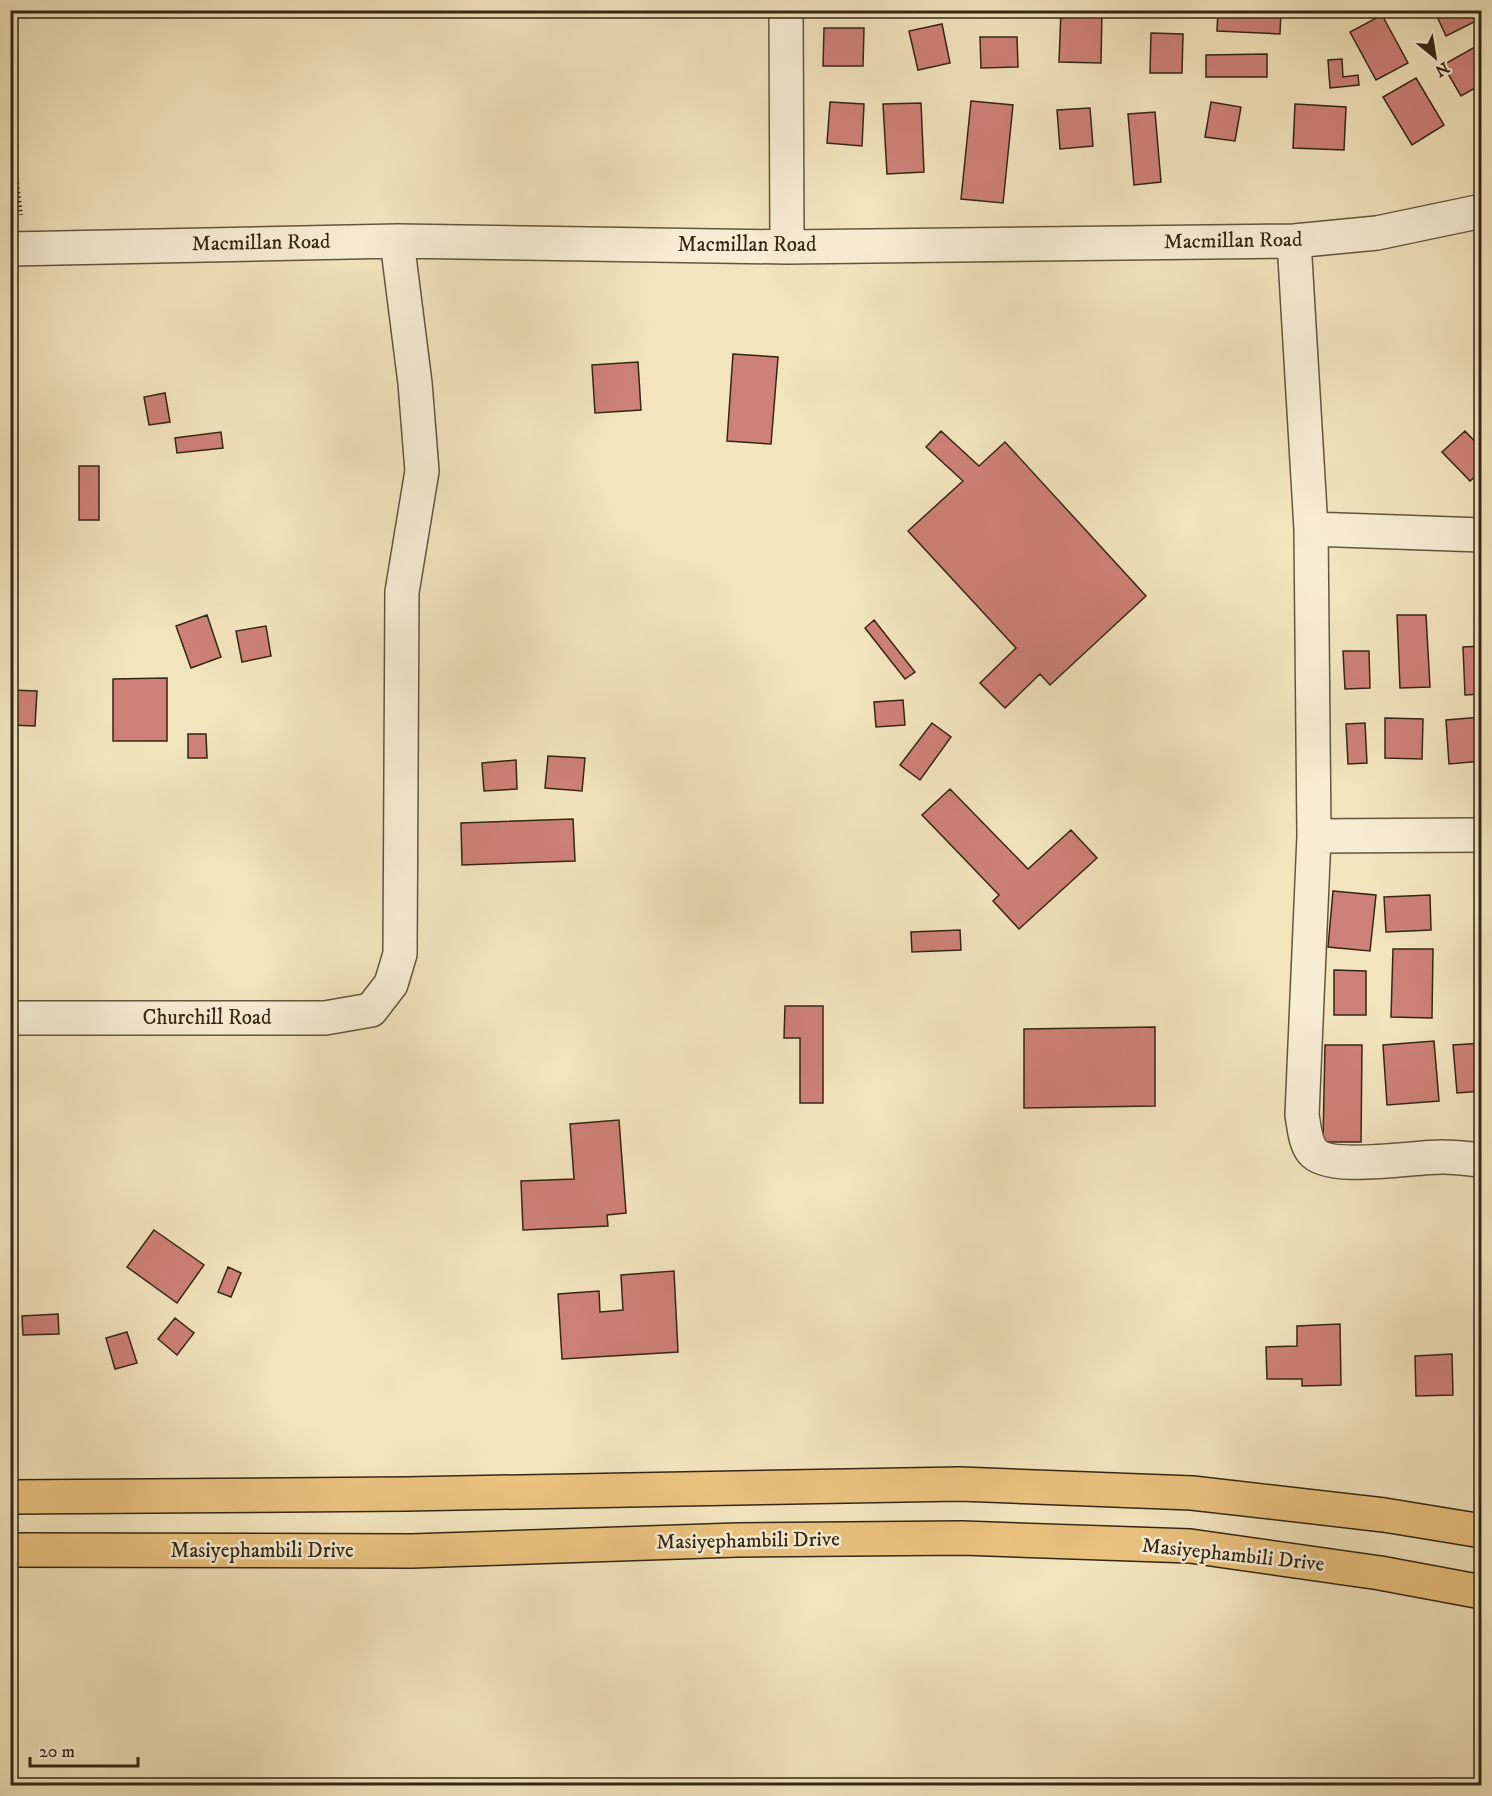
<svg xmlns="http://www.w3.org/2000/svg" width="1492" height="1796" font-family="'IM FELL DW Pica',serif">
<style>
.building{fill:#ce8178;stroke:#342714;stroke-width:1.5}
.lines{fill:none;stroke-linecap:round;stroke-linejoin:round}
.minor-casing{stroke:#64563e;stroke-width:36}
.primary-casing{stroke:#342714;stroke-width:36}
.path{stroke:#342714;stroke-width:4;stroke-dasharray:1.5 3;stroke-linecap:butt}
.minor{stroke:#f7edd4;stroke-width:33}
.primary{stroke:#e9c27e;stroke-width:33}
.labels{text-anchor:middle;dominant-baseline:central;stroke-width:5;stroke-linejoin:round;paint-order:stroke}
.street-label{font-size:21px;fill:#342714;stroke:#f7edd4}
</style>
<rect width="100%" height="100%" fill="#f2e4bd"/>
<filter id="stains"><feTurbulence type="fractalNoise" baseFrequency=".00333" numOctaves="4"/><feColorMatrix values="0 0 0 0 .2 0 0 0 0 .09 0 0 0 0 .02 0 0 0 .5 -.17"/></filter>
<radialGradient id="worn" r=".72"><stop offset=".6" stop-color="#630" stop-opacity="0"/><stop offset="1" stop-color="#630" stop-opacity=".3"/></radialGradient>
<path class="building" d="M 1061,10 L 1102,10 L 1101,63 L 1059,62 Z
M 1218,10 L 1281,10 L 1280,34 L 1217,31 Z
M 1434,10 L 1482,10 L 1482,18 L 1446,36 Z
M 1382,15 L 1408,63 L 1376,80 L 1350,32 Z
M 942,24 L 950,63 L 918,70 L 909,31 Z
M 824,28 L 864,28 L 863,66 L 823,66 Z
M 1151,33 L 1183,34 L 1182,73 L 1150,73 Z
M 980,37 L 1017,37 L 1018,67 L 981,68 Z
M 1482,43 L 1482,84 L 1461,96 L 1443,65 Z
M 1267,54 L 1267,77 L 1206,77 L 1206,55 Z
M 1342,59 L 1343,77 L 1358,75 L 1359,85 L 1330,88 L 1328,60 Z
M 1416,78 L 1444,125 L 1412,145 L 1383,97 Z
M 971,101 L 1013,105 L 1003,203 L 961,199 Z
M 830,102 L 864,104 L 862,146 L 827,143 Z
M 1211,102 L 1241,107 L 1235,141 L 1205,137 Z
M 921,103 L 924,172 L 887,174 L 883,104 Z
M 1295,104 L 1346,107 L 1344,150 L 1293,148 Z
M 1090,108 L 1093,146 L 1060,149 L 1057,110 Z
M 1155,112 L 1161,182 L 1134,185 L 1128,114 Z
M 733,354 L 778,357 L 771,444 L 727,441 Z
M 638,362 L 641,410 L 595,413 L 592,365 Z
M 165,393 L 170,422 L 149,425 L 144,397 Z
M 941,431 L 979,466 L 1005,442 L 1146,596 L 1050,685 L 1040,674 L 1005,708 L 980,683 L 1016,648 L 908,531 L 963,481 L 926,447 Z
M 1465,431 L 1482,449 L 1482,471 L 1470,481 L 1442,452 Z
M 221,432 L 223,448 L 177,453 L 175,438 Z
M 79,466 L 99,466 L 99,520 L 79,520 Z
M 207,615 L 221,657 L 191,668 L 176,626 Z
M 1397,615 L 1426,615 L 1430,687 L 1400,688 Z
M 874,620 L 915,672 L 905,679 L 865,628 Z
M 266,626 L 271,656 L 242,662 L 236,631 Z
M 1482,646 L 1482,694 L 1465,695 L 1463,647 Z
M 1343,651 L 1369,651 L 1370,688 L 1345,689 Z
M 167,678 L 167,741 L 113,741 L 113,679 Z
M 10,690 L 37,691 L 35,726 L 10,725 Z
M 903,700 L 905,725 L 876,727 L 874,702 Z
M 1482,717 L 1482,761 L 1449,764 L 1446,720 Z
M 1385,718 L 1423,719 L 1422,759 L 1385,758 Z
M 932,723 L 951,737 L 920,780 L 900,765 Z
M 1365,723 L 1367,763 L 1348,764 L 1346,724 Z
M 188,734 L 206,734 L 207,758 L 188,758 Z
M 548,756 L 585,758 L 582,791 L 545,788 Z
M 516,760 L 517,789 L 484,791 L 482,763 Z
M 950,789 L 1028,869 L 1071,830 L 1097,858 L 1019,929 L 993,901 L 999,895 L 922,815 Z
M 573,819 L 575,861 L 462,865 L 461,823 Z
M 1333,891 L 1376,895 L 1370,951 L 1328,947 Z
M 1430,895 L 1431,930 L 1386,932 L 1384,897 Z
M 960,930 L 961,950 L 912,952 L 911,932 Z
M 1393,949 L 1433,949 L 1432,1018 L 1391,1017 Z
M 1334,970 L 1366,971 L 1366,1015 L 1334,1015 Z
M 785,1006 L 823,1006 L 823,1103 L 800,1103 L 800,1038 L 784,1038 Z
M 1155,1027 L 1155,1106 L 1024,1108 L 1024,1029 Z
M 1434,1041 L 1439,1101 L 1387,1105 L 1383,1045 Z
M 1482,1043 L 1482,1091 L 1457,1093 L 1453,1045 Z
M 1325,1045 L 1362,1045 L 1361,1142 L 1323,1142 Z
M 619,1120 L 626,1213 L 607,1215 L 608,1226 L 523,1230 L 521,1181 L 574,1179 L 570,1124 Z
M 154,1230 L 204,1265 L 177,1303 L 127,1267 Z
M 228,1267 L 241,1273 L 231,1297 L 218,1292 Z
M 674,1271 L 678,1352 L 562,1359 L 558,1294 L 599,1291 L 600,1312 L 623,1310 L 621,1275 Z
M 58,1314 L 59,1334 L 23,1335 L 22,1316 Z
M 175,1318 L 194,1333 L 177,1355 L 158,1339 Z
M 1340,1324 L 1341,1385 L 1302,1386 L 1302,1379 L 1267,1379 L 1266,1347 L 1297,1346 L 1297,1326 Z
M 127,1332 L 137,1363 L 115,1369 L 106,1338 Z
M 1452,1354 L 1453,1395 L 1416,1396 L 1415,1356 Z"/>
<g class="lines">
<defs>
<path id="minor" d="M 786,10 L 787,247
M 1294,241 L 1311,529 L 1314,836 L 1302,1115 C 1304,1126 1305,1142 1312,1151 C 1329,1173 1416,1156 1444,1157 C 1457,1157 1469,1159 1482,1160
M 10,249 L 397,241 L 787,247 L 1294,241 L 1377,233 L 1482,211
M 1311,529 L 1482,535
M 1314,836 L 1482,835
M 10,1018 L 325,1018 L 371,1010 L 391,984 L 400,954 L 402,592 L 422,471 L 415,383 L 397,241"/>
<path id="primary" d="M 10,1497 L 406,1494 L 960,1484 L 1192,1493 L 1384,1515 L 1482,1531
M 10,1550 L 412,1551 L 737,1540 L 962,1538 L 1190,1546 L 1380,1573 L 1482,1592"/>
</defs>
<use href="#minor" class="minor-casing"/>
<use href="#primary" class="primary-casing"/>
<path class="path" d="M 10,125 L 21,215"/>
<use href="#minor" class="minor"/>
<use href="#primary" class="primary"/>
</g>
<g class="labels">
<g class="street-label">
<text transform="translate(1233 241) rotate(-1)">Macmillan Road</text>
<text transform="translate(261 243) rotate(-1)">Macmillan Road</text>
<text x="747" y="245">Macmillan Road</text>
<text x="207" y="1018">Churchill Road</text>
<text transform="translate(748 1541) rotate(-1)">Masiyephambili Drive</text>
<text x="262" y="1551">Masiyephambili Drive</text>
<text transform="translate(1233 1555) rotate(6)">Masiyephambili Drive</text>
</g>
</g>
<rect width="1492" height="1796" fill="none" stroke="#f2e4bd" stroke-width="36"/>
<rect x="12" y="12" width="1468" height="1772" fill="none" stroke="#342714" stroke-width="3"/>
<rect x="18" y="18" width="1456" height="1760" fill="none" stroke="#342714" stroke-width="1.5"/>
<g transform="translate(1435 57) rotate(150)" stroke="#f7edd4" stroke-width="4.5" paint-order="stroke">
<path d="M0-4.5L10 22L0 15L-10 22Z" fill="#342714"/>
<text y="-9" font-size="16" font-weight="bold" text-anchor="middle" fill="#342714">N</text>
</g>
<path d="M30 1757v9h108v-9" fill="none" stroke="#342714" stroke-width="3"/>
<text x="39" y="1757" font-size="18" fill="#342714" stroke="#f7edd4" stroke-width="4.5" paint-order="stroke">20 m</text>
<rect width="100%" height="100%" filter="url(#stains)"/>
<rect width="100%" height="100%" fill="url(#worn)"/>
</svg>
